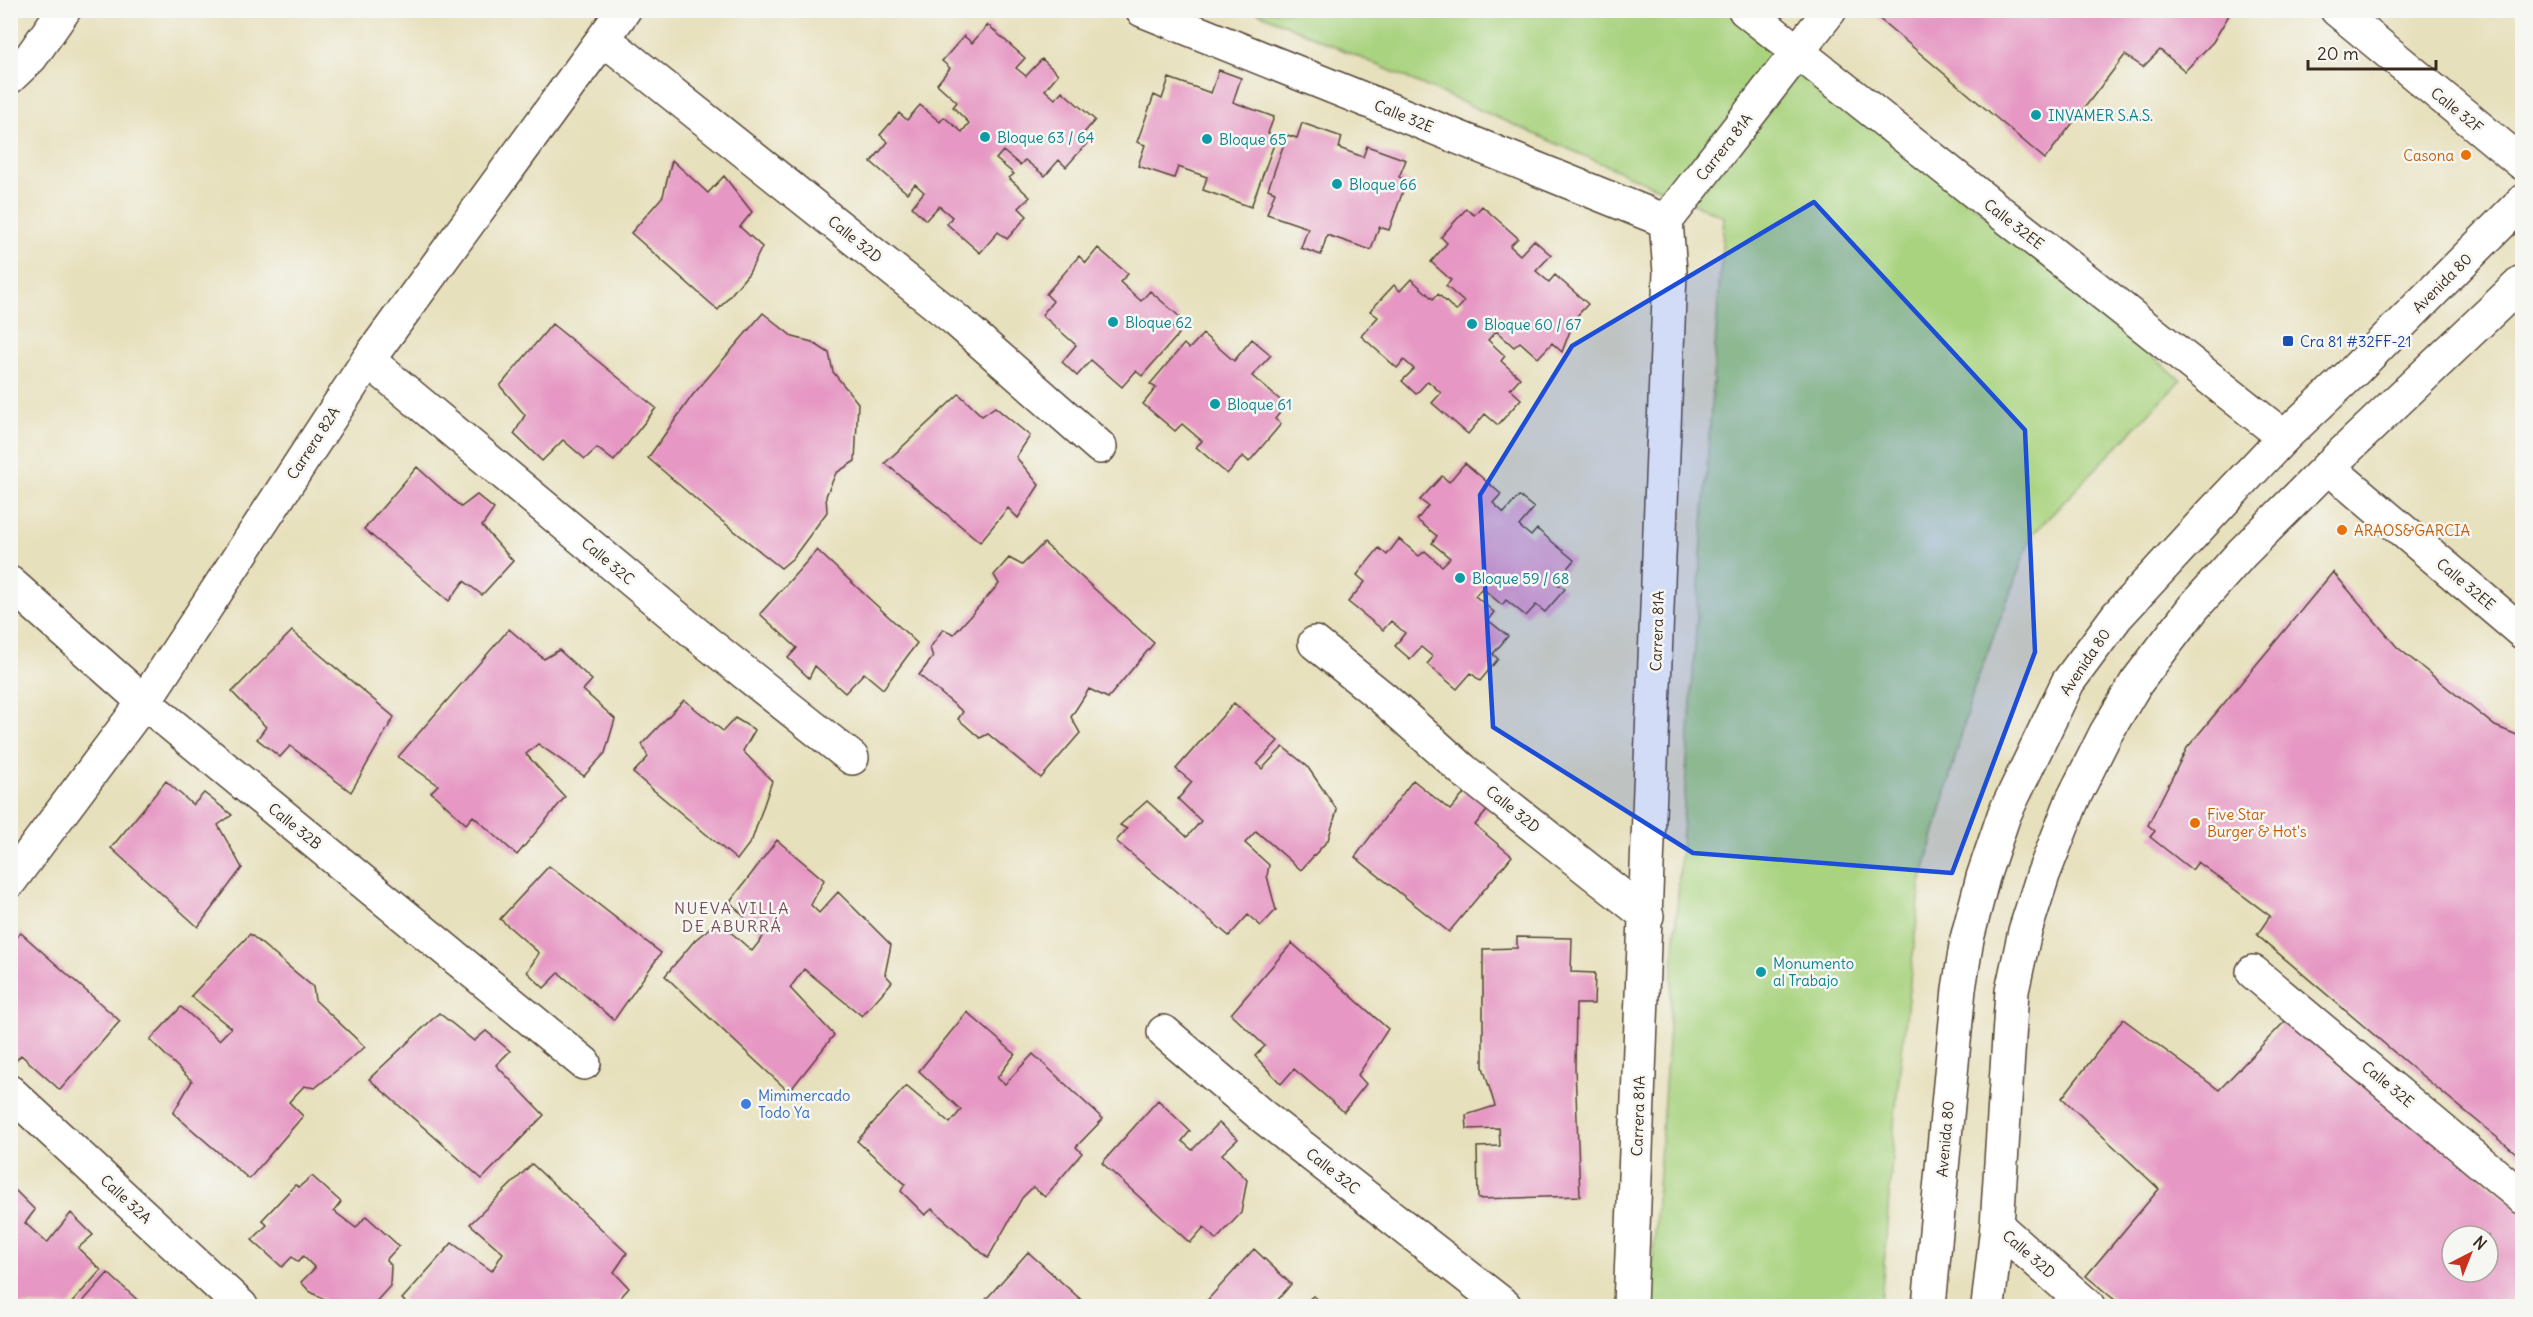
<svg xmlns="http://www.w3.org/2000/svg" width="2533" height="1317" font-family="Delius,sans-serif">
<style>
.green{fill:#a9d37f;stroke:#727e4e;stroke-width:1.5}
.building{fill:#e697c3;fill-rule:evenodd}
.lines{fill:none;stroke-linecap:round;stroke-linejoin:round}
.street-casing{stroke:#554536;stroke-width:36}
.secondary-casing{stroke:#554536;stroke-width:36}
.primary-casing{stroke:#554536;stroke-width:36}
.street{stroke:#fff;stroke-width:33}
.secondary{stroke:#fff;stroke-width:33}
.primary{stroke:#fff;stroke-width:33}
.marked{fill:#1d4ed8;fill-opacity:0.2;stroke:#1d4ed8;stroke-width:4.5;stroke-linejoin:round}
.culture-dot{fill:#0f9aa8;stroke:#f6f6f2;stroke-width:2}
.food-dot{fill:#e8710a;stroke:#f6f6f2;stroke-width:2}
.transit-dot{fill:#1a4fb4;stroke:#f6f6f2;stroke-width:2}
.shop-dot{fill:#3f7fe0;stroke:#f6f6f2;stroke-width:2}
.labels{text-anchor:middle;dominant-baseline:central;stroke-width:5;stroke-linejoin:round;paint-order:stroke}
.street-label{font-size:15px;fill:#3b2a1e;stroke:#f6f6f2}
.culture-label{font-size:15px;fill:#0d838f;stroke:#f6f6f2;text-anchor:start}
.food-label{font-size:15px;fill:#c56008;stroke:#f6f6f2;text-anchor:start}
.transit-label{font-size:15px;fill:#164399;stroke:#f6f6f2;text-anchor:start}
.shop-label{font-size:15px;fill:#366cbe;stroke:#f6f6f2;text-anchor:start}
.neighbourhood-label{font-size:16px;letter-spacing:1.5px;fill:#775058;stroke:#f6f6f2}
</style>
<rect width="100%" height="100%" fill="#f6f6f2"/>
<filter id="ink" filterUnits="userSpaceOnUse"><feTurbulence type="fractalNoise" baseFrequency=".0167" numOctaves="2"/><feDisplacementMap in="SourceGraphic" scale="12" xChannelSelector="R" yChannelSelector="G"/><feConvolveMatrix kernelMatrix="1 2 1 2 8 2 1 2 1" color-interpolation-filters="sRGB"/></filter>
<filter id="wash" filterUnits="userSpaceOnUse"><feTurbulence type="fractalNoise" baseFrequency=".008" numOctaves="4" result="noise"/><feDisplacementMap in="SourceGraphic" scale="24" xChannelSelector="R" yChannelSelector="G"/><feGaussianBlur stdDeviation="1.35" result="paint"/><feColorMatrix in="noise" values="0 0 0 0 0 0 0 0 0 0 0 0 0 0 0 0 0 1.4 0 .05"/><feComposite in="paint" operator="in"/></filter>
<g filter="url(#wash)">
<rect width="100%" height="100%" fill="#e7e0bc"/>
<path class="green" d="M 1254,11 L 1742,11 L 2181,380 L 2032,535 L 1974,688 L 1921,883 L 1895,1114 L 1881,1306 L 1650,1306 L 1724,217 Z"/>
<g id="blocks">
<path class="building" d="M 1881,10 L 2232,10 L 2213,42 L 2185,71 L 2160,50 L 2143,67 L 2125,55 L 2045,159 L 1876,16 Z
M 988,25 L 1025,58 L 1016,68 L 1026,76 L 1042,59 L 1058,74 L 1045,90 L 1055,99 L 1062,91 L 1095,120 L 1083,134 L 1090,140 L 1066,167 L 1059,160 L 1045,176 L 1025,160 L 1020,165 L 1003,151 L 996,159 L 1014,174 L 1009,178 L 1030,197 L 1019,208 L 1027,216 L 1007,239 L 998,232 L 980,253 L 947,224 L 952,217 L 939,206 L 926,220 L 912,207 L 924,192 L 915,184 L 907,193 L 871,162 L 888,142 L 880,135 L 899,113 L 907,120 L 920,105 L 940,122 L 944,117 L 962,132 L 969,123 L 953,107 L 957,102 L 937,84 L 950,68 L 942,61 L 964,36 L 972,43 Z
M 1219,70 L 1241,78 L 1233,102 L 1274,117 L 1268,133 L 1277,136 L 1251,207 L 1203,190 L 1207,177 L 1178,167 L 1174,178 L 1138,166 L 1145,145 L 1137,142 L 1154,95 L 1162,99 L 1169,78 L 1211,93 Z
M 1302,123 L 1342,137 L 1339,148 L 1363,157 L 1367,146 L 1406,160 L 1399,177 L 1407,180 L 1389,230 L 1379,227 L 1371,250 L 1327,235 L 1321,255 L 1301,248 L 1308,228 L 1267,214 L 1275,192 L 1268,189 L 1287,135 L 1297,138 Z
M 672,160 L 708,193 L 724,176 L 752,212 L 740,227 L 762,247 L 749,273 L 718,310 L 631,233 L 663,196 Z
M 1482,206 L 1518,238 L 1510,246 L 1520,255 L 1534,240 L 1551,255 L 1536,271 L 1549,282 L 1555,275 L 1588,304 L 1575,318 L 1562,352 L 1552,343 L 1538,358 L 1520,342 L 1514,347 L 1496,331 L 1488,340 L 1505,356 L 1501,361 L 1520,378 L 1510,389 L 1521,399 L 1498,425 L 1485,414 L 1468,434 L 1432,403 L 1441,393 L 1428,381 L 1416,394 L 1402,381 L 1414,369 L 1404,360 L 1397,368 L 1361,336 L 1378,317 L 1370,311 L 1394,285 L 1400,291 L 1411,279 L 1433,299 L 1438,294 L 1456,311 L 1464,302 L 1446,286 L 1451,280 L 1431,262 L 1447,243 L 1441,237 L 1466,209 L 1474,215 Z
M 1098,248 L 1128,274 L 1120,282 L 1141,301 L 1150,291 L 1180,317 L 1172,328 L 1179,334 L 1142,376 L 1136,371 L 1122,387 L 1091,360 L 1077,376 L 1062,362 L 1076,345 L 1042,315 L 1053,301 L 1046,294 L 1079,256 L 1086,263 Z
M 763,313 L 793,337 L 812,342 L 829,353 L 833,372 L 858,403 L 855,461 L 836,473 L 826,496 L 827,512 L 793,558 L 781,568 L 713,514 L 648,458 L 692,396 Z
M 552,324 L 656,408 L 614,461 L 597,448 L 585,459 L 563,440 L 542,461 L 514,434 L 525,415 L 500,386 Z
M 1203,334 L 1234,361 L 1252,339 L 1271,355 L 1252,376 L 1286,405 L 1275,419 L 1281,424 L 1249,462 L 1243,456 L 1227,474 L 1196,447 L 1202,441 L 1182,424 L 1175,431 L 1143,404 L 1156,388 L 1150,384 L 1184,344 L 1189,349 Z
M 959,394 L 982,416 L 995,407 L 1030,436 L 1016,457 L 1039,485 L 1018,518 L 1008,508 L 980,542 L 885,463 Z
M 1465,463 L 1501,494 L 1493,503 L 1504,513 L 1519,496 L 1534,508 L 1519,526 L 1531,536 L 1537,529 L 1574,560 L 1555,582 L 1565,589 L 1545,612 L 1536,605 L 1526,616 L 1506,600 L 1502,605 L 1482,588 L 1475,596 L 1494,612 L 1488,620 L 1508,636 L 1493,654 L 1498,659 L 1480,681 L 1471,673 L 1457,689 L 1427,664 L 1433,657 L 1421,647 L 1410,659 L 1395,646 L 1405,633 L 1391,621 L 1383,630 L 1348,602 L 1365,582 L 1357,575 L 1379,548 L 1387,555 L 1399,539 L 1419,556 L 1425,551 L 1442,566 L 1450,558 L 1432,543 L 1437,536 L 1417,520 L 1428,506 L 1420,500 L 1442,476 L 1449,482 Z
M 417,467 L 461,507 L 477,495 L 494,509 L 482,526 L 513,561 L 482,595 L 464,581 L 449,601 L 364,529 Z
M 1044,543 L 1154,643 L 1108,698 L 1089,689 L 1071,717 L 1080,733 L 1041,778 L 988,734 L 980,738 L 958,719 L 963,712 L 919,675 L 933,657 L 930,648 L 943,629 L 954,634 L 999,584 L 994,575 L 1009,558 L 1022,565 Z
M 817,550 L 917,643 L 883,689 L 864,673 L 845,693 L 815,666 L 809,678 L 788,658 L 797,648 L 760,614 Z
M 2333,572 L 2397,647 L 2495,726 L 2522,737 L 2522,1158 L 2414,1069 L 2257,935 L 2270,916 L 2198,862 L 2192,870 L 2150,837 L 2155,831 L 2148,825 L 2187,748 Z
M 509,629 L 544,659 L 559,650 L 592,680 L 583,690 L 615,719 L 605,753 L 584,776 L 538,744 L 526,754 L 565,797 L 517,855 L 473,816 L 466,824 L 431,792 L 438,785 L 398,757 Z
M 292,631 L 394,717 L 351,792 L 290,746 L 280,757 L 257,739 L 266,727 L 232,692 Z
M 684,700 L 723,731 L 735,718 L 755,730 L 743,751 L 772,781 L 752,840 L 737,860 L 633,773 L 648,757 L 642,744 Z
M 1234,703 L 1278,741 L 1257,764 L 1262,769 L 1283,747 L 1307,766 L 1337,810 L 1328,840 L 1301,870 L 1256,831 L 1245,843 L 1269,865 L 1267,876 L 1276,910 L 1261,926 L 1248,915 L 1229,936 L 1116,841 L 1127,829 L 1120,825 L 1147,801 L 1187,837 L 1201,821 L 1178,799 L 1192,782 L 1176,769 Z
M 1413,780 L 1450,810 L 1468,789 L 1490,807 L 1475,825 L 1512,856 L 1449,932 L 1355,857 Z
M 166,781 L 193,805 L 204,793 L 232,815 L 218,825 L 242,868 L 198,927 L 111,848 Z
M 777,840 L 824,880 L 811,905 L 819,913 L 838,892 L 891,945 L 885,974 L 892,982 L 862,1016 L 804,969 L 790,988 L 834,1035 L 789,1092 L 665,976 L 695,940 L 718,921 L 752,951 L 763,937 L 730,902 Z
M 549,866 L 661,953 L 614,1020 L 559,973 L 544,988 L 527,972 L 539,953 L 500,919 Z
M 21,933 L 120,1021 L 60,1090 L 21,1055 L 10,1068 L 10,944 Z
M 250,934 L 313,987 L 315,1000 L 365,1047 L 315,1088 L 304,1086 L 289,1102 L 303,1116 L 249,1179 L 173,1113 L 192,1081 L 150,1040 L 181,1007 L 219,1040 L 231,1028 L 191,996 Z
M 1517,937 L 1572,938 L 1571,972 L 1595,973 L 1594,1004 L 1576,1004 L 1575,1067 L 1580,1196 L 1478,1199 L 1477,1147 L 1500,1146 L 1499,1128 L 1467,1129 L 1466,1115 L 1495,1106 L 1483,1067 L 1483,949 L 1517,948 Z
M 1292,943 L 1388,1029 L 1358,1075 L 1366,1084 L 1344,1112 L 1294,1069 L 1281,1084 L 1255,1056 L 1265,1046 L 1231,1014 Z
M 967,1012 L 1015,1054 L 997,1078 L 1005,1084 L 1033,1054 L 1103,1119 L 1076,1147 L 1082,1153 L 1045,1197 L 1033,1187 L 1022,1198 L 988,1258 L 932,1209 L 925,1215 L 901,1191 L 905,1184 L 857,1141 L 906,1086 L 950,1123 L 961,1110 L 919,1071 Z
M 439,1013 L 474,1041 L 486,1031 L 510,1051 L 496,1065 L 544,1115 L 482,1179 L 369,1079 Z
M 2289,1017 L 2522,1211 L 2522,1306 L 2122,1306 L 2086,1276 L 2159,1189 L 2062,1098 L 2123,1019 L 2219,1090 ZM 2452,1236 L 2488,1236 L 2488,1272 L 2452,1272 Z
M 1158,1100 L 1190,1131 L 1182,1141 L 1192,1150 L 1219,1123 L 1238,1139 L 1222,1154 L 1247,1180 L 1241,1213 L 1216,1240 L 1204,1227 L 1190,1243 L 1102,1163 Z
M 532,1164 L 627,1253 L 614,1272 L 629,1288 L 613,1306 L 409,1306 L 402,1299 L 452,1243 L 492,1271 L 503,1253 L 470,1224 Z
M 312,1176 L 341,1202 L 334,1211 L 356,1228 L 366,1216 L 399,1246 L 386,1260 L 391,1265 L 390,1286 L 372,1306 L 335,1306 L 309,1291 L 301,1282 L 315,1268 L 303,1256 L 298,1262 L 292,1257 L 282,1267 L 252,1240 L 267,1225 L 262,1220 L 295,1185 L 299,1187 Z
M 12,1187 L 35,1210 L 25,1223 L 47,1243 L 71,1213 L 93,1235 L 78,1248 L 101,1270 L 69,1306 L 10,1305 Z
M 1254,1249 L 1291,1284 L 1273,1306 L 1202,1306 Z
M 1028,1252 L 1088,1306 L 980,1306 Z
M 108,1273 L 144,1306 L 79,1306 Z
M 1313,1296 L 1326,1306 L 1301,1306 Z"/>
</g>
</g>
<g filter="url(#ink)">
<use href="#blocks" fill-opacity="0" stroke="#554536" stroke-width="1.5"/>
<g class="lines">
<defs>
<path id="street" d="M 1142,10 L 1666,221
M 1745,10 L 2284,437
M 2337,10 L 2522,163
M 604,39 L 956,320 L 1100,447
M 368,360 L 706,642 L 852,758
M 2328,467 L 2522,632
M 10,583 L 144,702 L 584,1063
M 1315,643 L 1383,698 L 1463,770 L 1647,916
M 10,881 L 144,702 L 368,360 L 624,10
M 2253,972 L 2522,1197
M 1164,1032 L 1261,1115 L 1505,1306
M 10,1092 L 241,1306
M 1997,1226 L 2088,1306
M 1630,1306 L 1670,272 L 1666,221 L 1830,10"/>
<path id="secondary" d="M 10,77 L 31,57 L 64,10"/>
<path id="primary" d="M 1929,1306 L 1959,989 L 1967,939 L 1983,877 L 2004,815 L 2068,682 L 2117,616 L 2213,512 L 2284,437 L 2352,373 L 2522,202
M 1988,1306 L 1997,1226 L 2012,991 L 2025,931 L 2043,875 L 2072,801 L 2106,733 L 2136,683 L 2193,608 L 2242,553 L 2328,467 L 2522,282"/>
</defs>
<use href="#street" class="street-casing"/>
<use href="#secondary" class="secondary-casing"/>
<use href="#primary" class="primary-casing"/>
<use href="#street" class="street"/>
<use href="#secondary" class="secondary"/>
<use href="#primary" class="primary"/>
</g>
</g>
<path class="marked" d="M 1814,202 L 2025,430 L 2035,652 L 1952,873 L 1693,853 L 1493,727 L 1480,495 L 1572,346 Z"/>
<g class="culture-dot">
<circle cx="2036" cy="115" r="6"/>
<circle cx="985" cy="137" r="6"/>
<circle cx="1207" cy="139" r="6"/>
<circle cx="1337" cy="184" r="6"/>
<circle cx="1113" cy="322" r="6"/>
<circle cx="1472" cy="324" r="6"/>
<circle cx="1215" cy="404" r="6"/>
<circle cx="1460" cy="578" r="6"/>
<circle cx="1761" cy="972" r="6"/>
</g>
<g class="food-dot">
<circle cx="2466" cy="155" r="6"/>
<circle cx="2342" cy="530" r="6"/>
<circle cx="2195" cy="823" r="6"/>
</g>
<rect class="transit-dot" x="2282" y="335" width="12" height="12" rx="3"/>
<circle class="shop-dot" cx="746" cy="1104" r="6"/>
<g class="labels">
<g class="street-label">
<text transform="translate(2457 110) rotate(39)">Calle 32F</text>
<text transform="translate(1404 116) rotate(22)">Calle 32E</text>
<text transform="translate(1724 147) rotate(-52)">Carrera 81A</text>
<text transform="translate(2014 224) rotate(38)">Calle 32EE</text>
<text transform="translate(855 239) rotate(39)">Calle 32D</text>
<text transform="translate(2442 283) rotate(-45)">Avenida 80</text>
<text transform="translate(313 443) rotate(-57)">Carrera 82A</text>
<text transform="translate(608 561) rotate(40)">Calle 32C</text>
<text transform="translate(2466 584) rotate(40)">Calle 32EE</text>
<text transform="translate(1657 631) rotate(-88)">Carrera 81A</text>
<text transform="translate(2085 662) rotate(-56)">Avenida 80</text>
<text transform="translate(1513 809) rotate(39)">Calle 32D</text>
<text transform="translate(295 826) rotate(39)">Calle 32B</text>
<text transform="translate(2388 1084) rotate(40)">Calle 32E</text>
<text transform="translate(1638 1116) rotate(-88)">Carrera 81A</text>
<text transform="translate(1945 1139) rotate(-85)">Avenida 80</text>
<text transform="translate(1333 1171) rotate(38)">Calle 32C</text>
<text transform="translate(126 1199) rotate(43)">Calle 32A</text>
<text transform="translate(2029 1254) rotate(41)">Calle 32D</text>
</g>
<g class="culture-label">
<text x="2048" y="115">INVAMER S.A.S.</text>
<text x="997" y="137">Bloque 63 / 64</text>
<text x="1219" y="139">Bloque 65</text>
<text x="1349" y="184">Bloque 66</text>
<text x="1125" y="322">Bloque 62</text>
<text x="1484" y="324">Bloque 60 / 67</text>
<text x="1227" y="404">Bloque 61</text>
<text x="1472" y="578">Bloque 59 / 68</text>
<text x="1773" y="963">Monumento<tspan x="1773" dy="17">al Trabajo</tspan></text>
</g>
<g class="food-label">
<text x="2454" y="155" text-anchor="end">Casona</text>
<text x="2354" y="530">ARAOS&amp;GARCIA</text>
<text x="2207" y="814">Five Star<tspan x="2207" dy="17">Burger &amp; Hot's</tspan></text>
</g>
<g class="transit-label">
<text x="2300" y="341">Cra 81 #32FF-21</text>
</g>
<g class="shop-label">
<text x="758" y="1095">Mimimercado<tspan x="758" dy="17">Todo Ya</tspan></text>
</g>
<g class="neighbourhood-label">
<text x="732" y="908">NUEVA VILLA<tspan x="732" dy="18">DE ABURRÁ</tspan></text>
</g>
</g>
<rect width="2533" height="1317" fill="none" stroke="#f6f6f2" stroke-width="36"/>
<g transform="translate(2470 1254) rotate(42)"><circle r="28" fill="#f6f6f2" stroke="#aba49d" stroke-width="1.5"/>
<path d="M0-4.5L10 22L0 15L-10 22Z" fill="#c8321e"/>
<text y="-9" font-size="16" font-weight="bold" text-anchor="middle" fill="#3b2a1e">N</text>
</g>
<path d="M2308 60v9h128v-9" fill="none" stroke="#3b2a1e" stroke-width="3"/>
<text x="2317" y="60" font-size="18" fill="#3b2a1e" stroke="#f6f6f2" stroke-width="4.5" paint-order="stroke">20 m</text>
</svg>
